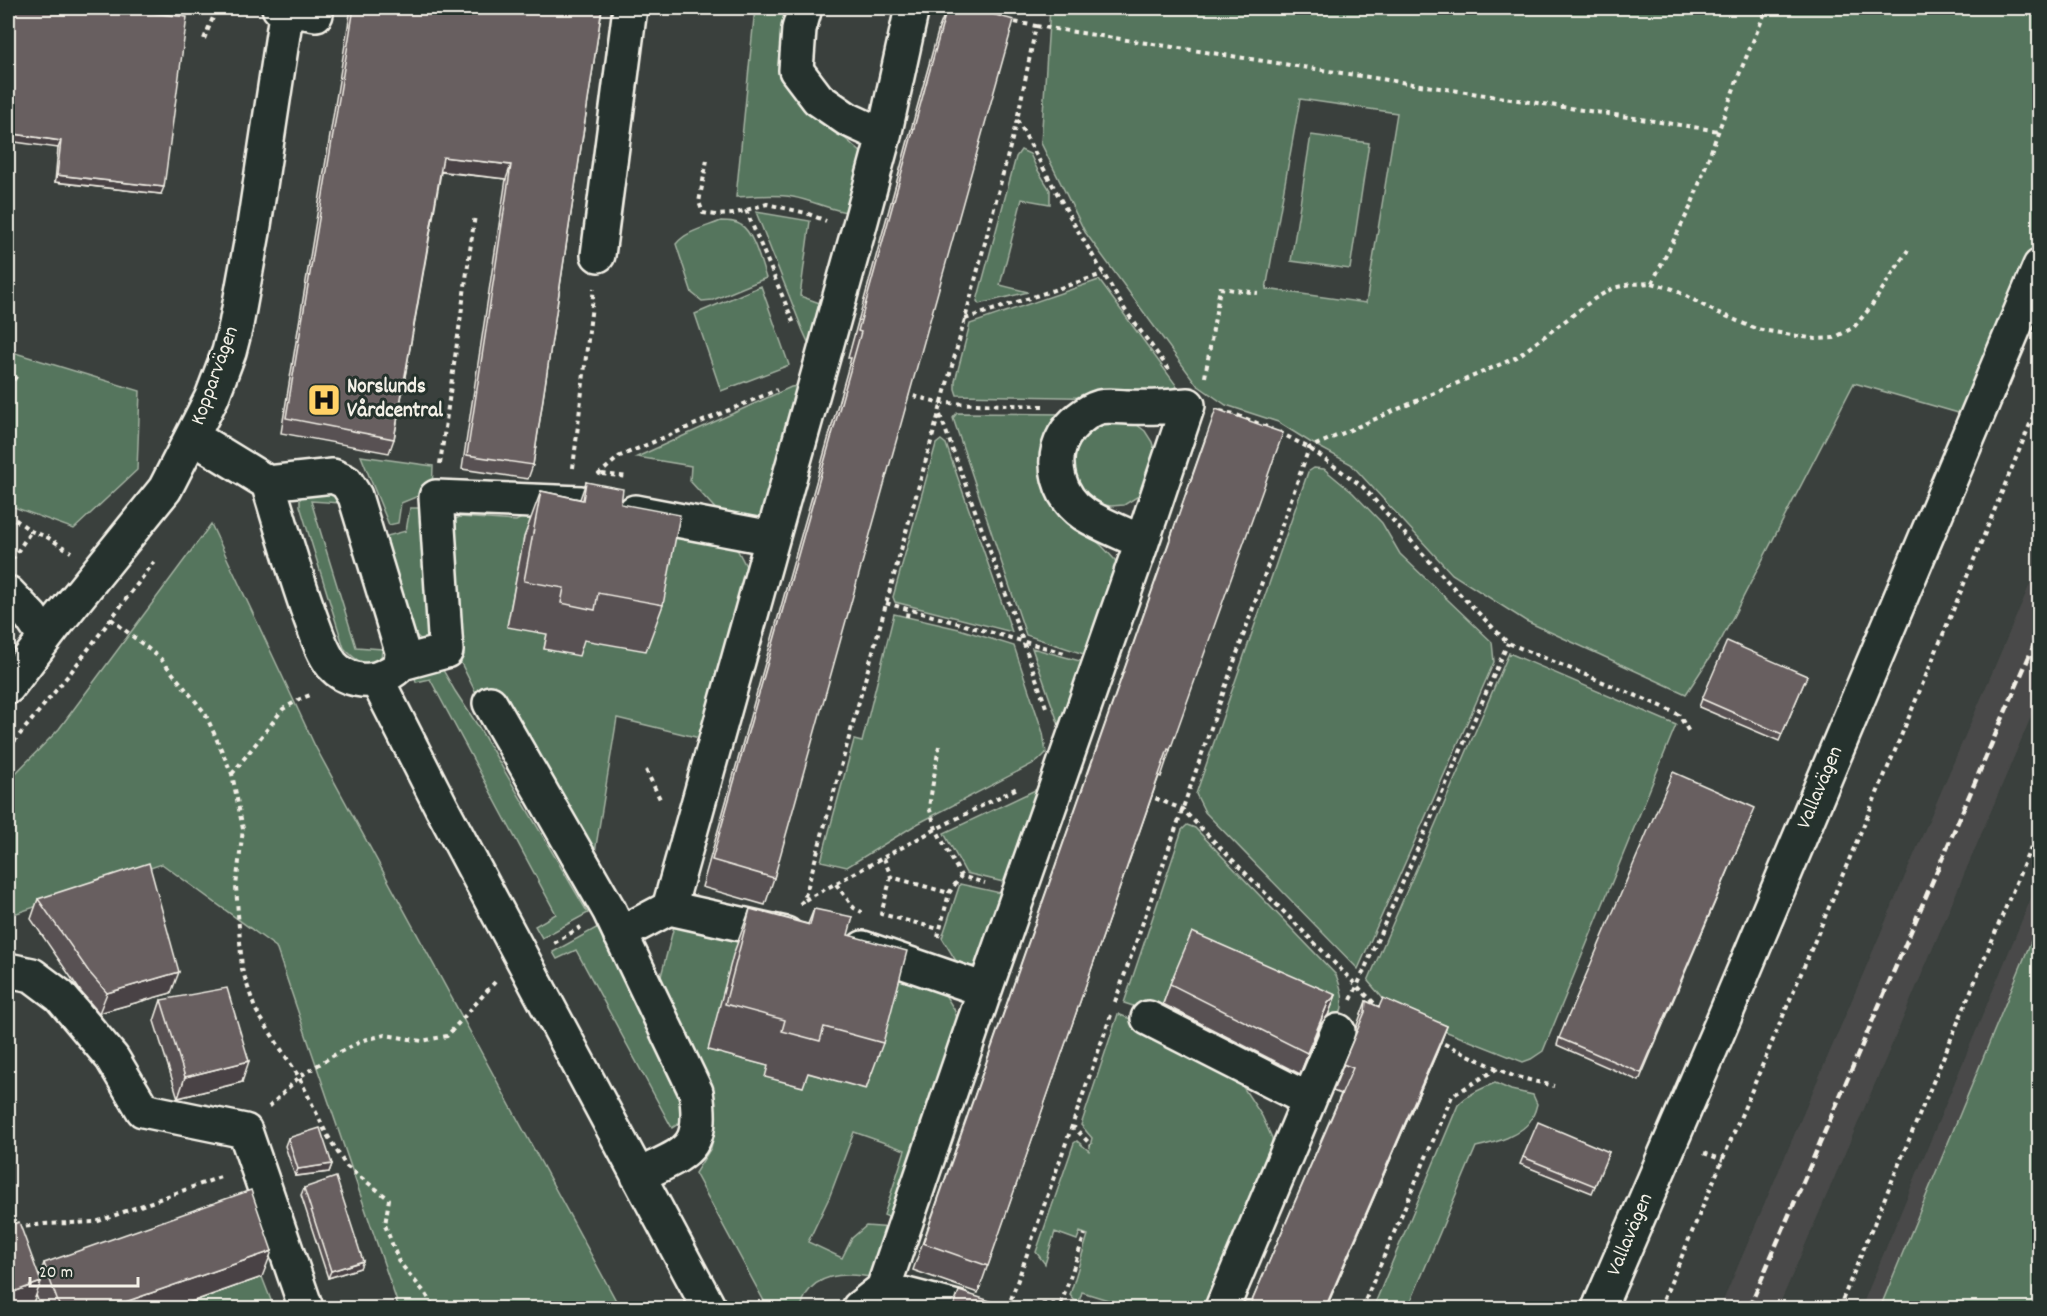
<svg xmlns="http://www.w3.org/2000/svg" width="2047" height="1316" font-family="Dekko,sans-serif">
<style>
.built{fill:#484948}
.green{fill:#55745d;stroke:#a4b2a2;stroke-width:1.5;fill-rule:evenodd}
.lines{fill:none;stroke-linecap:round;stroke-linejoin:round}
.minor-casing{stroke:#f4f1e8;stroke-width:38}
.path{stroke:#f4f1e8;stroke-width:4;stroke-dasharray:4.5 4.5;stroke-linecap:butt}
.minor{stroke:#26332d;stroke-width:33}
.rail{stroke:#f4f1e8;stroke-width:4.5;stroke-dasharray:9 4.5;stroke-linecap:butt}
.wall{fill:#595153;stroke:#f4f1e8;stroke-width:1.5}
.shaded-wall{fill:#494244;stroke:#f4f1e8;stroke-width:1.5}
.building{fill:#685e61;stroke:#f4f1e8;stroke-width:1.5}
.labels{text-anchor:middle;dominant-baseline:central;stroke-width:6;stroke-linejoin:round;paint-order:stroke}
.street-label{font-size:21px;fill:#f4f1e8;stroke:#26332d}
.poi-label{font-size:21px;font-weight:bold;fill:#f4f1e8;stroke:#26332d;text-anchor:start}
</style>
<rect width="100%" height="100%" fill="#3a403d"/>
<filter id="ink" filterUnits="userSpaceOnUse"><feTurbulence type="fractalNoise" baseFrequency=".0167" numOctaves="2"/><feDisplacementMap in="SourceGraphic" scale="12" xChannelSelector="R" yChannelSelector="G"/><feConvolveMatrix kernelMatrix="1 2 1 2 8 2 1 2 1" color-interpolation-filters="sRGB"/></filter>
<g filter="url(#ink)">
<path class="built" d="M 2039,563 L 2039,698 L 1896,1035 L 1778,1308 L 1720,1308 Z
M 2039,879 L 2039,1308 L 1861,1308 Z"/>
<path class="green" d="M 755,8 L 798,8 L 821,117 L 864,155 L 853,213 C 832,211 814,201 793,197 C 774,194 755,196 736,197 Z
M 1050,8 L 2039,8 L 2039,234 L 1962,414 L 1854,383 L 1721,640 L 1686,694 L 1526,621 L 1452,574 L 1351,464 L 1310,442 L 1278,422 L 1226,405 L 1197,385 L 1085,232 L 1041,143 ZM 1300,99 L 1397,113 L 1366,303 L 1266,289 Z
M 1311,135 L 1369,143 L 1350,269 L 1291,261 Z
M 1021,150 L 1030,154 L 1037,169 L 1050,190 L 1050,204 L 1022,199 L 1000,285 L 1028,292 L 979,304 L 977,301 L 1016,157 Z
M 756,212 L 810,221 L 800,296 L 828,306 L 816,343 L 808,342 L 803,331 Z
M 721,221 C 728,221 735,221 741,225 C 754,233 761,264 766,278 L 713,300 L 702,301 L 692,293 L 676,244 C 686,231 707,227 721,221 Z
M 1099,280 L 1176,385 L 1178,391 L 1167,399 L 957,395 L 955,389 L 955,381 L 970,324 Z
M 761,286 L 789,365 L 721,391 L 695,314 Z
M 12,352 L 140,391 L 137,470 L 74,529 L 8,505 L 8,357 Z
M 799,386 L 770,513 L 758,519 L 721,515 L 690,481 L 691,466 L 637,457 L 791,387 Z
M 957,413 L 1066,414 L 1043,453 L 1041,469 L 1043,480 L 1085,531 L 1102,546 L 1115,560 L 1120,573 L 1096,658 L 1026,635 L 953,418 Z
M 1092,421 L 1133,422 L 1145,431 L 1152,442 L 1156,456 L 1145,492 L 1124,505 L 1111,506 L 1099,504 L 1078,491 L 1068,454 Z
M 941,440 L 946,444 L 1012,632 L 895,602 L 893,597 L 936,444 Z
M 361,456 L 433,466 L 432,494 L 423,494 L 401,503 L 398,523 L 389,525 Z
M 1314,468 L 1324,469 L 1353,493 L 1382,523 L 1400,554 L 1492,642 L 1494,662 L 1358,969 L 1205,812 L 1196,794 L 1308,472 Z
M 328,492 L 336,497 L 340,503 L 311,501 L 356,647 L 382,649 L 381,660 C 368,671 353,658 344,648 L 300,506 L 300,499 L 302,495 Z
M 410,508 L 425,508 L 432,637 L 425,642 C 399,630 392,563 387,536 L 406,531 Z
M 531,513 L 537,516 L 524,538 L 507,626 L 547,634 L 544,649 L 579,655 L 581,530 L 724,539 L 738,551 L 748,570 L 704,739 L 617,718 L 595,852 L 584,843 L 505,698 L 476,693 L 457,655 L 453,520 L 460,517 L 516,521 Z
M 211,524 L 315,746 L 620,1308 L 399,1308 L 276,947 L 162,864 L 8,916 L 8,781 L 59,729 Z
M 894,614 L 959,629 L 1014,646 L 1043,733 L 1046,753 L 1038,761 L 917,824 L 847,867 L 821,861 L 854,740 L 862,742 Z
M 1032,648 L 1091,664 L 1067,748 Z
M 1509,653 L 1676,725 L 1543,1051 L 1531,1059 L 1523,1062 L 1399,1013 L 1392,1009 L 1368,981 Z
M 437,668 L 443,670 L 455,691 L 478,726 L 588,913 L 542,938 L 535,926 L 556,914 L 430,679 L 416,682 L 415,678 L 418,670 Z
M 1048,784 L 1012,884 L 966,873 L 944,833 Z
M 1187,825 L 1195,828 L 1336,975 C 1342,990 1345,1000 1340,1015 L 1327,1015 L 1185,953 L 1158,1014 L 1124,1003 L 1182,830 Z
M 960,884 L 1005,894 L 987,957 L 974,966 L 959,966 L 942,938 Z
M 2039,922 L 2039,1308 L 1880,1308 Z
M 674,926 L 754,940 L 708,1050 L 768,1066 L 807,1073 L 867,1088 L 852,955 L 944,993 L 954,1009 L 959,1024 L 896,1220 L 884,1215 L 905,1150 L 854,1132 L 829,1198 L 808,1242 L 842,1258 L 852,1238 L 866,1226 L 893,1228 L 876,1278 C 846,1272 809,1271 801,1308 L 755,1308 L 765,1303 L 695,1173 L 711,1148 L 715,1130 L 713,1094 L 705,1072 L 660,980 Z
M 598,927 L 641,998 L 685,1097 L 683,1121 L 672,1128 L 576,950 L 557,959 L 553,952 Z
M 1118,1014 L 1180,1039 L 1243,1087 L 1262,1116 L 1272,1138 L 1274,1164 L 1212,1308 L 1134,1308 L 1082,1292 L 1079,1302 L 1074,1300 L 1070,1295 L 1088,1235 L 1080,1232 L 1077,1240 L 1055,1232 L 1045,1264 L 1036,1252 L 1074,1143 L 1077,1141 L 1089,1151 L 1092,1138 L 1081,1125 Z
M 1495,1083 L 1511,1090 L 1533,1095 L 1537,1104 C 1536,1109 1534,1114 1532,1118 C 1522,1136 1494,1143 1476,1147 L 1408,1308 L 1373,1308 L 1458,1105 C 1468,1094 1481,1089 1495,1083 Z
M 262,1277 L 274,1308 L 174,1308 Z"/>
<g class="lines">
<defs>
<path id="minor" d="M 279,8 L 316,14
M 805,8 L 799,29 L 796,70 L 818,99 L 847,119 L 884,136
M 598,255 L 630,8
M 193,437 L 268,483 L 333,476 L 346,482 L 355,496 L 402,651 C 402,665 398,669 386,675 C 369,685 345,680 332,665 C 322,652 317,635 311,619 C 295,575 282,529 268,483
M 635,512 L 772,538
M 8,593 L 31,617 L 45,638
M 402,663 L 446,651 L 436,497 L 581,503
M 377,680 L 442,808 L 709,1308
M 8,687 L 55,625 L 165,489 L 212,397 L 229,352 L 236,325 L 253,232 L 287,8
M 490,703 L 609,910 L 696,1092 C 705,1152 685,1152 638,1176
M 669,908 L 858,232 L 884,136 L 912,8
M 620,934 L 669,908 L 786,934
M 863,948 L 985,990
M 8,970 L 32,975 L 60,996 L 112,1058 L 143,1110 L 245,1131 L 306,1308
M 1148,1018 L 1309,1100
M 883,1289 L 985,990 L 1142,542 L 1188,405 C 1167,407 1148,408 1127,407 C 1119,407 1108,405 1100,407 C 1086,411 1071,424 1064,436 C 1049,462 1059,497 1084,514 C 1101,525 1123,533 1142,542
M 859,1308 L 883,1289 L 957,1308
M 1222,1308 L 1338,1031
M 1599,1308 L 1724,1018 L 2040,266"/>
</defs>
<use href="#minor" class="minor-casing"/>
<path class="path" d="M 1036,26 L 1719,131
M 204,39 L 217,8
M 1017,120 L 1074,224 L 1125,310 L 1171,372
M 707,160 L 699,202 L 703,213 L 716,215 L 733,214 L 767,204 L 806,213 L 826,221
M 746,210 L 795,326
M 1652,283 L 1691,206 L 1740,72 L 1767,8
M 965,319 L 1103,274
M 1205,377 L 1220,288 L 1258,293
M 8,387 L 19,373
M 905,394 L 942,403 L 1043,406
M 1220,411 L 1234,414 L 1272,429
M 940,415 L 1023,641 L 1046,707
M 1279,432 L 1309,448 L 1362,486 L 1449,583 L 1508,643 L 1661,706 L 1679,715 L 1689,732
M 440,464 L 475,215
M 573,468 L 594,288
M 602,474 L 628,477
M 598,475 L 620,456 L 777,390
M 8,514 L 31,531 L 47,537 L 71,552
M 12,560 L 31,531
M 886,603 L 1068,654
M 907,617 L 908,609
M 111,619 L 161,659 L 205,713 L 232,774 L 243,829 L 236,886 L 242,969 L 255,1009 L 299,1077 L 326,1133 L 346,1166 L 389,1199 L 385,1225 L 399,1262 L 426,1294 L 434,1308
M 939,746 L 929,807 L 936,829 L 961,876
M 8,749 L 71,672 L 154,562
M 646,770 L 661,801
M 232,774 L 283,709 L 300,699 L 313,694
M 1147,795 L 1182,809 L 1378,1007
M 884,858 L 891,877 L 949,893
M 891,877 L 881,914 L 939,929
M 836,884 L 854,908 L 862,912
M 805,900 L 936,829 L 1019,787
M 800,904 L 804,900 L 965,319 L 1017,120 L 1036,26 L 1009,21
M 938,937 L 949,893 L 961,876 L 985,883
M 554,943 L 581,927
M 1351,1000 L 1508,643
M 1115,1002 L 1309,448 L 1517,357 L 1594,299 L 1613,288 L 1631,284 L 1652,283 L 1673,289 L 1712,310 L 1756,329 L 1816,339 L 1834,338 L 1854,327 L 1870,308 L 1908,250
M 1436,1040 L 1513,1076 L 1554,1086
M 269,1107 L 299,1077 L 334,1055 L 364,1040 L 385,1035 L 422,1041 L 447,1036 L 495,982
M 1071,1127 L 1075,1128 L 1091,1145
M 1704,1153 L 1723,1160
M 8,1229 L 44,1224 L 96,1222 L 223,1176
M 1061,1304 L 1085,1234
M 1008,1308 L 1112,1012
M 1024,1308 C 1042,1303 1056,1303 1073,1308
M 1362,1308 L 1452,1096 L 1498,1068
M 1660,1308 L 1894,753 L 2040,400
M 1839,1308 L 2040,825"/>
<use href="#minor" class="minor"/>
<path class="rail" d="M 1749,1308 L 2040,631"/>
</g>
<path class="wall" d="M 8,8 L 161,194 L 55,182 L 58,148 Z
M 351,8 L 602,8 L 533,465 L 528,479 L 462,469 L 506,179 L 441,172 L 394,439 L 389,453 L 281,433 Z
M 947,8 L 970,8 L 774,878 L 765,905 L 702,887 L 851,358 L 848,358 L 939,28 Z
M 1206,436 L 1170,750 L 1161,777 L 1159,776 L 978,1293 L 913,1270 Z
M 586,482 L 621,504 L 663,605 L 646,651 L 584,640 L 579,656 L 544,649 L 547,634 L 507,627 L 524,537 L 541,491 L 580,499 Z
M 1807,676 L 1779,741 L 1699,707 L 1702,699 Z
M 1752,815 L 1639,1081 L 1557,1045 L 1559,1038 Z
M 38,899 L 171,993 L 99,1013 L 81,992 L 31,919 Z
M 750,909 L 808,924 L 814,909 L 848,935 L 883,1043 L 866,1089 L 808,1073 L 803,1087 L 765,1077 L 768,1066 L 708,1050 L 733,955 Z
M 1170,984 L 1336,995 L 1328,1015 L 1321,1024 L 1300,1074 L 1163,1004 Z
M 161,1000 L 242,1082 L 178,1098 L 154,1021 Z
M 1366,1001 L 1379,1007 L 1447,1026 L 1437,1052 L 1326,1308 L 1249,1308 L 1341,1094 L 1333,1091 L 1356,1034 L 1356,1028 Z
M 288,1138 L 332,1164 L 329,1172 L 295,1176 L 285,1146 Z
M 1609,1152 L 1592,1193 L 1520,1164 L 1523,1157 Z
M 304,1188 L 360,1268 L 328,1278 L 301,1195 Z
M 44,1263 L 262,1277 L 174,1308 L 41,1308 L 36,1295 L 31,1308 L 39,1277 Z"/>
<path class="shaded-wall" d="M 8,133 L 61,141 L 58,148 L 8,141 Z
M 443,157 L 511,165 L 506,179 L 438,171 Z
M 57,175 L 164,187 L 161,194 L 55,182 Z
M 179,972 L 171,993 L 99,1013 L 107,993 Z
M 1336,995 L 1328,1015 L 1321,1024 L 1300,1074 L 1328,1003 Z
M 1447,1026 L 1437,1052 L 1326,1308 L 1325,1308 Z
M 249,1061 L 242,1082 L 178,1098 L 185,1077 Z
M 332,1164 L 329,1172 L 295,1176 L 298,1169 Z
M 272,1251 L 262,1277 L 174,1308 L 108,1308 Z
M 363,1261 L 360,1268 L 328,1278 L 331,1271 Z
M 41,1282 L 31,1308 L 8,1308 L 8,1294 Z"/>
<path class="building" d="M 8,8 L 107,8 L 187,17 L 164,187 L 57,175 L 61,141 L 8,133 Z
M 354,8 L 602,8 L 533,465 L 467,455 L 511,165 L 443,157 L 394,439 L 286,418 Z
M 947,8 L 970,8 L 1014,20 L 774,878 L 712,860 L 861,332 L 858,331 Z
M 1216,409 L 1283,433 L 1170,750 L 1168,749 L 988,1266 L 923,1243 Z
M 586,482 L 623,489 L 621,504 L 680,515 L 663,605 L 598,593 L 595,610 L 561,603 L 564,588 L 524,581 L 541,491 L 583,500 Z
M 1727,641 L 1807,676 L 1782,734 L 1702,699 Z
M 1673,772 L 1755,808 L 1641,1073 L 1559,1038 Z
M 149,863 L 179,972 L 107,993 L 89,972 L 38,899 Z
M 750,909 L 810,925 L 814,909 L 853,917 L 848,935 L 907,951 L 883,1043 L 824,1027 L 820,1041 L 782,1031 L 785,1020 L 725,1004 Z
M 1192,932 L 1336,995 L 1328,1003 L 1307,1053 L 1170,984 Z
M 227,988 L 249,1061 L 185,1077 L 161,1000 Z
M 1383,998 L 1447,1026 L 1325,1308 L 1249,1308 L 1353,1068 L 1343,1064 L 1365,1012 L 1366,1001 L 1379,1007 Z
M 1538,1122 L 1609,1152 L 1595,1186 L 1523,1157 Z
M 320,1128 L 332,1164 L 298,1169 L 288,1138 Z
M 336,1177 L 363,1261 L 331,1271 L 304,1188 Z
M 251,1190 L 272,1251 L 108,1308 L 60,1308 L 44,1263 Z
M 19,1222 L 41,1282 L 8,1294 L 8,1226 Z
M 959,1291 L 1012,1308 L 953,1308 Z"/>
</g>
<defs>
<symbol id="hospital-square" viewBox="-11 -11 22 22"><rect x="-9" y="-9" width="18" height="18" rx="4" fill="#ffd166" stroke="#26332d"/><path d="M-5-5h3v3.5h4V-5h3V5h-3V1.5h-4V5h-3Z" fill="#111"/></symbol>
</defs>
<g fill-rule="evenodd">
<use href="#hospital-square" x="305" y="381" width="38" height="38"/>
</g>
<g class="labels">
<g class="street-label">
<text transform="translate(216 376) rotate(-70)">Kopparvägen</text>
<text transform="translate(1821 788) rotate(-67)">Vallavägen</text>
<text transform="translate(1631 1235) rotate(-67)">Vallavägen</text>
</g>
<g class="poi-label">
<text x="347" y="388">Norslunds<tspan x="347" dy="24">Vårdcentral</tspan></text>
</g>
</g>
<rect width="2047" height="1316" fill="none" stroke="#26332d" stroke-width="30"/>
<rect x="15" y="15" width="2017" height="1286" fill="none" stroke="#f4f1e8" stroke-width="2" filter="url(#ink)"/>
<path d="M30 1277v9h108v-9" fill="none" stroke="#f4f1e8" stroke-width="3"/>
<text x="39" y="1277" font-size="18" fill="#f4f1e8" stroke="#26332d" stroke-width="4.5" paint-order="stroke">20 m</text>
</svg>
